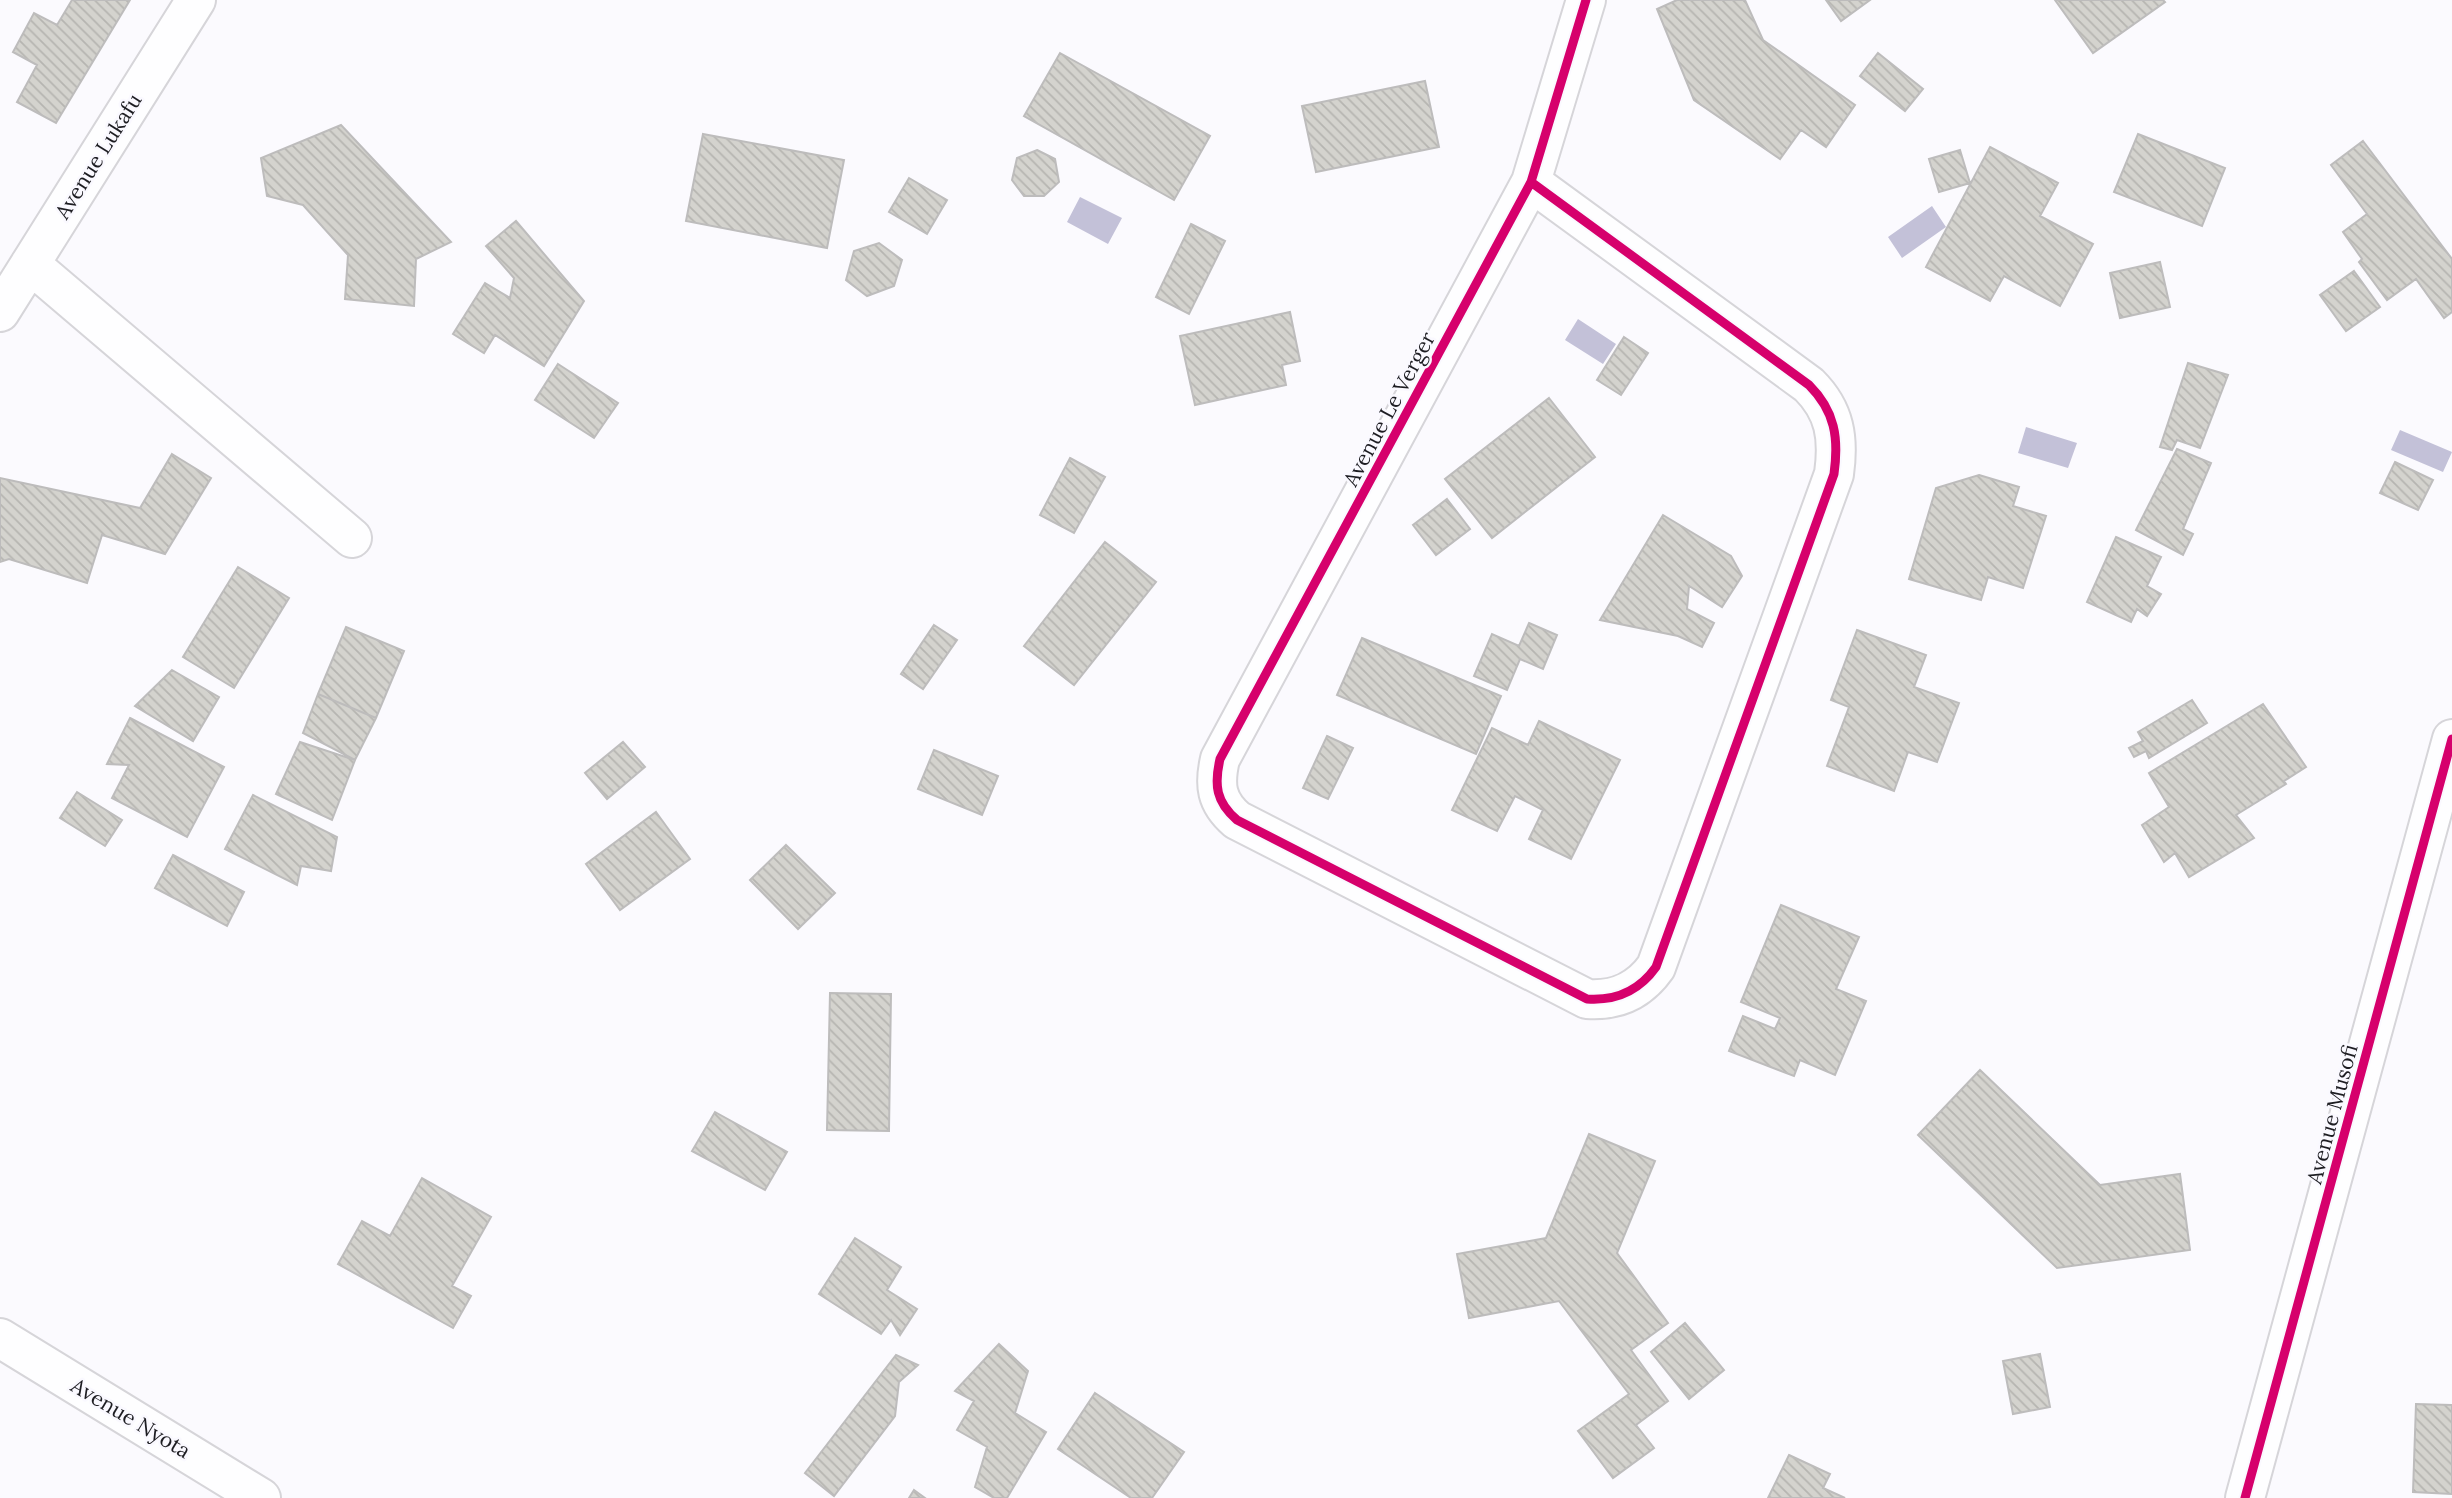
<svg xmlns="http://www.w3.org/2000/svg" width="2452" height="1498" font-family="Lora,serif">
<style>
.water{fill:#c3c1d8}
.building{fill:url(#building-back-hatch);stroke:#bdbcbc;stroke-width:2}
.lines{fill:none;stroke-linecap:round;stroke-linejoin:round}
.minor-casing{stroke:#d6d5d9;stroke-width:42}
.minor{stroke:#fefeff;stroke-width:38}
.cycleway-casing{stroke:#faf9ff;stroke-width:13}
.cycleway{stroke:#d6006c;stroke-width:9}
.labels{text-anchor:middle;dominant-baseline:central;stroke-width:5;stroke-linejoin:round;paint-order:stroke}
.street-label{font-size:21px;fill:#1d1d22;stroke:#faf9ff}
</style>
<defs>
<pattern id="building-back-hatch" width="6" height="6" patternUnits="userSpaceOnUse" patternTransform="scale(1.75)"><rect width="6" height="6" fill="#d4d3ce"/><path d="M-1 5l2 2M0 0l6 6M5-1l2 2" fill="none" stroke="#b6b5b1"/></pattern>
</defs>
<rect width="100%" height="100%" fill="#fbfafe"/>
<path class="water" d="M 1080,197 L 1122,218 L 1108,244 L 1067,222 Z
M 1932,206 L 1946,227 L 1902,258 L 1888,237 Z
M 1578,319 L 1616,344 L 1603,364 L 1565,340 Z
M 2026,427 L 2077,443 L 2068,468 L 2018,453 Z
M 2400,430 L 2452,452 L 2443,472 L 2391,450 Z"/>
<path class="building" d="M 72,0 L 130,0 L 56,123 L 17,102 L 37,65 L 13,52 L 34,13 L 57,25 Z
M 1677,0 L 1745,0 L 1763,40 L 1855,105 L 1826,147 L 1801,130 L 1780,159 L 1694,100 L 1657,9 Z
M 1826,0 L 1870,0 L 1841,21 Z
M 2055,0 L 2163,0 L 2165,2 L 2093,53 Z
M 1060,53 L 1210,136 L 1174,200 L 1024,116 Z
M 1878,53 L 1923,89 L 1905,111 L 1860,76 Z
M 1425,81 L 1439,147 L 1316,172 L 1302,106 Z
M 341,125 L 451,242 L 416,259 L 414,306 L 345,299 L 348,255 L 303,205 L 267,196 L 261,158 Z
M 703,134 L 844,160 L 827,248 L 686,221 Z
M 2138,134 L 2225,168 L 2202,226 L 2114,192 Z
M 2363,141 L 2452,259 L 2452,312 L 2444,318 L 2416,279 L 2387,300 L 2359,262 L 2362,259 L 2343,232 L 2367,214 L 2331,165 Z
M 1990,147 L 2058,183 L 2040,216 L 2093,244 L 2060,306 L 2004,276 L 1990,301 L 1926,267 Z
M 1037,150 L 1055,159 L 1059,182 L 1044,196 L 1024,196 L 1012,180 L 1017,158 Z
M 1960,150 L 1970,183 L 1939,192 L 1929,159 Z
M 909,178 L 947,200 L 927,234 L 889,212 Z
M 516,221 L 584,301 L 544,366 L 495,335 L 484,353 L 453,334 L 485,283 L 510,298 L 514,278 L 486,246 Z
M 1191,224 L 1225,241 L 1189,314 L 1156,297 Z
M 879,243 L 902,260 L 894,286 L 867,296 L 846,280 L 854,251 Z
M 2160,262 L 2170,307 L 2120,318 L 2110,273 Z
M 2354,271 L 2380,307 L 2346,331 L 2320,295 Z
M 1290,312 L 1300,361 L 1282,365 L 1286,385 L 1195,405 L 1180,336 Z
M 1624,337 L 1648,353 L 1621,395 L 1597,380 Z
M 2188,363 L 2228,375 L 2200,448 L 2177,440 L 2172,450 L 2160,447 Z
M 558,364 L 618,403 L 594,438 L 535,400 Z
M 1549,398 L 1595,457 L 1492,538 L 1445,479 Z
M 2177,449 L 2211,463 L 2183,529 L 2193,534 L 2183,555 L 2136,530 Z
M 172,454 L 211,478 L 165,554 L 102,535 L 87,583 L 9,559 L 0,562 L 0,478 L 140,508 Z
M 1070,458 L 1105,477 L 1074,533 L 1040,515 Z
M 2395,462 L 2433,480 L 2418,510 L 2380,493 Z
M 1979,475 L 2019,487 L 2013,506 L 2046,516 L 2023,588 L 1988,577 L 1981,600 L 1909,579 L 1936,488 Z
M 1447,499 L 1470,529 L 1436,555 L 1413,525 Z
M 1663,515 L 1731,556 L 1742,576 L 1722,607 L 1689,586 L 1687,609 L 1714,623 L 1702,647 L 1678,636 L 1600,620 Z
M 2116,537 L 2161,557 L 2147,586 L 2161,594 L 2147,616 L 2137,609 L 2131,622 L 2087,602 Z
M 1105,542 L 1156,582 L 1074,685 L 1024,646 Z
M 238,567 L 289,598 L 234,688 L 183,657 Z
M 1529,623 L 1557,635 L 1543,669 L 1520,659 L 1507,690 L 1474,676 L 1492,634 L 1519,646 Z
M 934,625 L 957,640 L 923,689 L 901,674 Z
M 346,627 L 404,651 L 376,718 L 318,694 Z
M 1857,630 L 1926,655 L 1914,687 L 1959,703 L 1937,762 L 1908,752 L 1894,791 L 1827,766 L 1849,707 L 1831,700 Z
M 1362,638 L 1501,696 L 1476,754 L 1337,695 Z
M 172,670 L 219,697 L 193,741 L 135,706 Z
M 318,694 L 376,718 L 355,760 L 303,733 Z
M 2192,700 L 2207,723 L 2149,758 L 2146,751 L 2134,757 L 2129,748 L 2143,741 L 2138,732 Z
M 2263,704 L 2306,767 L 2284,781 L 2286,784 L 2236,815 L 2254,838 L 2189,877 L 2175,853 L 2164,862 L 2142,825 L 2169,807 L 2149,773 Z
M 130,718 L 224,767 L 187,837 L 112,798 L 129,765 L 107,764 Z
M 1539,721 L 1620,760 L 1571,859 L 1529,839 L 1543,810 L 1515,796 L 1497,831 L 1452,810 L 1492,728 L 1528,745 Z
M 1327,736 L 1353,748 L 1328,799 L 1303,788 Z
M 300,742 L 355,760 L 332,820 L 276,794 Z
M 623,742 L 645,767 L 607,799 L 585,773 Z
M 934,750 L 998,776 L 982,815 L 918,789 Z
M 77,792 L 122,820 L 105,846 L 60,818 Z
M 253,795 L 337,837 L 331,871 L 301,866 L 297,885 L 225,849 Z
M 656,812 L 690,859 L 620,910 L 586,864 Z
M 786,845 L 835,893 L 798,929 L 750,880 Z
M 173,855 L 244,892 L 227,926 L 155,888 Z
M 1781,905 L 1859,937 L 1836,989 L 1866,1001 L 1835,1075 L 1800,1060 L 1794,1076 L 1729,1051 L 1743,1016 L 1775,1029 L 1780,1018 L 1741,1002 Z
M 830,993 L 891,994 L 889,1131 L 827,1130 Z
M 1980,1070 L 2100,1185 L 2180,1174 L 2190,1250 L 2057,1268 L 1918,1135 Z
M 715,1112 L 787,1152 L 765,1190 L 692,1151 Z
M 1589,1134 L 1655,1161 L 1617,1253 L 1668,1323 L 1631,1350 L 1668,1401 L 1636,1425 L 1654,1448 L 1613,1478 L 1578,1431 L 1629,1394 L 1559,1301 L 1469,1318 L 1457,1254 L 1546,1238 Z
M 422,1178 L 491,1217 L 452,1286 L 471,1296 L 453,1328 L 338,1264 L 362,1221 L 390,1236 Z
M 855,1238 L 901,1267 L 887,1290 L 917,1309 L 900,1335 L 891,1320 L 881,1334 L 819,1294 Z
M 1685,1323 L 1724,1370 L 1689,1399 L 1651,1352 Z
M 999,1344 L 1028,1371 L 1015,1413 L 1046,1432 L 1007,1498 L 994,1498 L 975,1487 L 987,1447 L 957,1430 L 974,1401 L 955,1391 Z
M 2040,1354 L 2050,1407 L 2013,1414 L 2003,1361 Z
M 896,1355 L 918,1365 L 899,1382 L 895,1416 L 834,1496 L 805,1473 Z
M 1095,1393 L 1184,1452 L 1152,1498 L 1131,1498 L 1058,1449 Z
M 2416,1404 L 2452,1405 L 2452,1494 L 2413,1492 Z
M 1789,1455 L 1830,1474 L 1823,1488 L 1845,1498 L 1768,1498 Z
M 914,1490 L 925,1498 L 909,1498 Z"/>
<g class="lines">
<defs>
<path id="minor" d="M 1531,182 L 1809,385 C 1835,411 1839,438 1834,474 L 1656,967 C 1639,991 1616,1001 1587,999 L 1237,820 C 1216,802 1214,785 1220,759 L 1531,182 L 1586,0
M 30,264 L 352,538
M 0,312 L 196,0
M 0,1338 L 261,1498
M 2245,1498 L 2452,739"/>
</defs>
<use href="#minor" class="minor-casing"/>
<use href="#minor" class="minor"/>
<defs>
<path id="cycleway" d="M 1531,182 L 1809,385 C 1835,411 1839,438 1834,474 L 1656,967 C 1639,991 1616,1001 1587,999 L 1237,820 C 1216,802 1214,785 1220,759 L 1531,182 L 1586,0
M 2245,1498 L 2452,739"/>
</defs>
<use href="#cycleway" class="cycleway-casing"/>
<use href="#cycleway" class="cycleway"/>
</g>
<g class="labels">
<g class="street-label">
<text transform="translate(98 156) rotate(-58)">Avenue Lukafu</text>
<text transform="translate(1389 409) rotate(-62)">Avenue Le Verger</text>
<text transform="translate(2332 1114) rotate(-75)">Avenue Musofi</text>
<text transform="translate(131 1418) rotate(31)">Avenue Nyota</text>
</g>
</g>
</svg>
